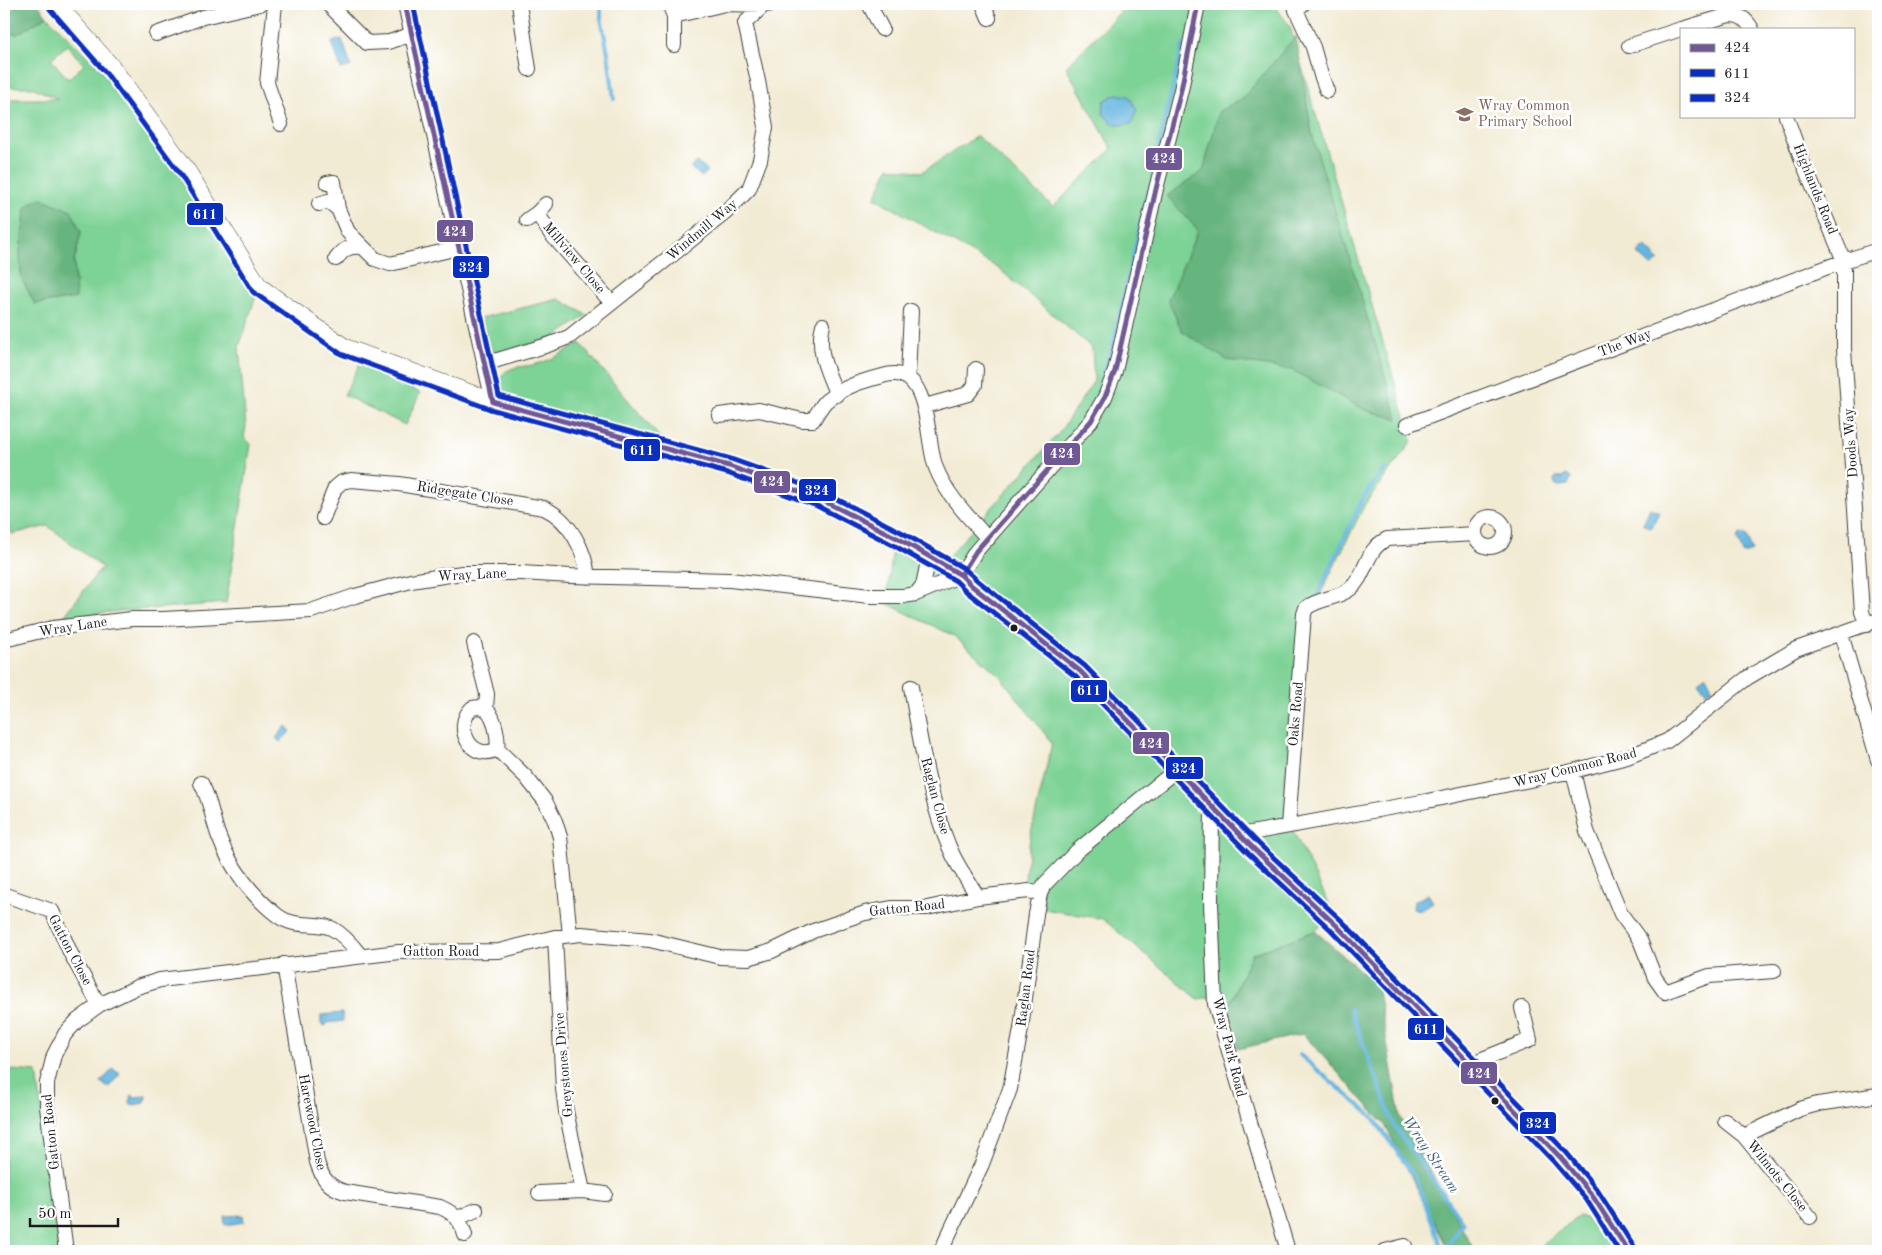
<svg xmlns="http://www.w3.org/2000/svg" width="1882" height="1255" font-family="'Old Standard TT',serif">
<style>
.green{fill:#7dd295;stroke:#4c7758;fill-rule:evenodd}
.forest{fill:#66b47e;stroke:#41684d}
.water{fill:#66b6e0;stroke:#41697e}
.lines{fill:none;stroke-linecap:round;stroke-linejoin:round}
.stream{stroke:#66b6e0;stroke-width:4}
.minor-casing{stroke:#3c3b38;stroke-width:16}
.major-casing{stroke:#3c3b38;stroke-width:19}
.minor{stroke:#fff;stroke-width:14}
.major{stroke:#fff;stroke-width:18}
.bus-1-casing{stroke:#fff;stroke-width:9}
.bus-2-casing{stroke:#fff;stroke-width:9}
.bus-3-casing{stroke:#fff;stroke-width:9}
.bus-1{stroke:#705894;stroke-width:5}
.bus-2{stroke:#0a2ebe;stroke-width:5}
.bus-3{stroke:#0a2ebe;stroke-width:5}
.bus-dot{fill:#1c1c1c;stroke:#fff;stroke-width:2}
.labels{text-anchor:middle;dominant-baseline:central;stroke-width:5;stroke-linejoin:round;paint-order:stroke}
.education-label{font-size:14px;fill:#785e54;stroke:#fff;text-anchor:start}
.street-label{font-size:14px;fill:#1c1c1c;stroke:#fff}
.water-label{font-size:15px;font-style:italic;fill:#3d6174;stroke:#fff}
.line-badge{stroke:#fff;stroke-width:2}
.badge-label{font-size:14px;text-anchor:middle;font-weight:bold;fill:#fff}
</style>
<rect width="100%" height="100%" fill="#fff"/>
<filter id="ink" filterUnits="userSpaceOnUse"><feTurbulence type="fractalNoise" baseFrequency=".02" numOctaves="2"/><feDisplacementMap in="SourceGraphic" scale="10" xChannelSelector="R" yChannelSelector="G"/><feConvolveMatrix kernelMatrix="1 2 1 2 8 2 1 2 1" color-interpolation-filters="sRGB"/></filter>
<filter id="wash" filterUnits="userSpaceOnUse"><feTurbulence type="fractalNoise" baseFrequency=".0096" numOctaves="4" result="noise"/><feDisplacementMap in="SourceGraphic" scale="20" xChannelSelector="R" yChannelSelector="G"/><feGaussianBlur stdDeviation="1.12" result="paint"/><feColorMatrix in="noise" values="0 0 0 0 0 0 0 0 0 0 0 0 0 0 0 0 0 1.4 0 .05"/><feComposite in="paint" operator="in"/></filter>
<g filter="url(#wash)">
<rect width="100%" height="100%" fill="#f2ebd4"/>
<path class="green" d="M 1128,4 L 1274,4 L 1290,27 L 1412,441 L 1365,504 L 1314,607 L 1284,782 L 1294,833 L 1334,914 L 1315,931 L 1252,954 L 1225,1013 L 1210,997 L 1198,999 L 1103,919 L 1044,909 L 1039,883 L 1024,886 L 1030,838 L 1052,743 L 1000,676 L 954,636 L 886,603 L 893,548 L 914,562 L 918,569 L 935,571 L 1059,433 L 1094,381 L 1092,348 L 998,268 L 875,198 L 889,167 L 922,172 L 977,136 L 1053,207 L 1112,149 L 1066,67 Z
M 47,16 L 118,87 L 259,287 L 239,347 L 246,427 L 244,437 L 251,444 L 226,603 L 111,612 L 62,619 L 102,567 L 48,526 L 12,534 L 4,512 L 4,99 L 58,99 L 32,87 L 4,87 L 4,32 L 17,34 ZM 67,45 L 84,65 L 68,79 L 51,59 ZM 26,207 L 81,232 L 74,262 L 75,298 L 35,304 L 21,277 L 20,251 Z
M 559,299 L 587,315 L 555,337 L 503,353 L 497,353 L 489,349 L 481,318 Z
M 580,343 L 667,446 L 504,397 C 503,391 499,384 501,378 C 506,366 522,367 533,365 C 550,361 564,353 580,343 Z
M 360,363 L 420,393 L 405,425 L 344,395 Z
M 12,1070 L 37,1072 L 59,1251 L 4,1251 L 4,1072 Z
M 1579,1216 L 1587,1219 L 1614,1251 L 1534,1251 Z"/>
<path class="forest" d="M 4,4 L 38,4 L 47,16 L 17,34 L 4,33 Z
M 1296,36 L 1312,134 L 1398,419 L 1365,410 L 1292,370 L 1227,360 L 1182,331 L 1168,300 L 1198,230 L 1167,196 L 1203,171 L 1219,111 L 1242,99 Z
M 40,198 L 71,210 L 81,232 L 74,262 L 76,298 L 35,304 L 21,277 L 20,251 L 26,207 Z
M 1315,931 L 1377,985 L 1400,1117 L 1472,1246 L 1456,1251 L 1449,1251 L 1385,1125 L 1303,1034 L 1238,1049 L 1225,1013 L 1252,954 Z"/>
<path class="water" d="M 342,39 L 351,66 L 341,69 L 332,42 Z
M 1116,94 L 1129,96 L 1137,110 L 1131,124 L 1115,125 L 1103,114 L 1104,101 Z
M 696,162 L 708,171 L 702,177 L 691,168 Z
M 1645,246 L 1659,260 L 1652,267 L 1638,254 Z
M 1566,475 L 1571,478 L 1568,485 L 1559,486 L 1555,484 L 1554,480 L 1556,477 L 1562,478 Z
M 1650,508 L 1659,512 L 1651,528 L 1643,524 Z
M 1741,534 L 1746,535 L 1752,551 L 1743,554 L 1737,538 Z
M 1706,675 L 1713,689 L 1706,692 L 1698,681 Z
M 286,726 L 291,731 L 280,742 L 276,738 Z
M 1428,894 L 1433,902 L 1419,911 L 1413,909 L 1414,902 Z
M 342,1013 L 343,1021 L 327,1023 L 326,1026 L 321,1024 L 321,1015 Z
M 113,1069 L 120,1074 L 108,1088 L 101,1082 Z
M 132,1095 L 135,1097 L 146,1096 L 145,1103 L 132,1105 L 130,1102 Z
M 243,1215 L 244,1222 L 225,1225 L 224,1216 Z"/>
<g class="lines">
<path class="stream" d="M 601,4 L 601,18 L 608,53 L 614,99
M 1152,174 L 1183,45
M 1101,379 L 1112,348 L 1148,191
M 1316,598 L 1363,498 L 1385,469
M 1350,1009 L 1394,1125 L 1463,1223 L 1444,1251
M 1300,1055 L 1372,1116 L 1415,1177 L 1443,1251"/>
</g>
</g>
<g filter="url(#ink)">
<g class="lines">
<defs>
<path id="minor" d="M 275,4 L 267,83 L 281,124
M 328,4 L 367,43 L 389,42 L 412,34
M 405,4 L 493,402
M 519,4 L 529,69
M 669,4 L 674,16
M 869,4 L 882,29
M 983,4 L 989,18
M 1303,4 L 1296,10 L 1313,47 L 1321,75 L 1327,91
M 1682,29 L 1729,15 C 1741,15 1746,19 1752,29
M 156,34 L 203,17 L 260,4
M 674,45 L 674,16 L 725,4 L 764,5
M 1629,46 L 1681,29
M 1786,116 L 1803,163 L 1844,261 L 1844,349 L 1862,612 L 1867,625
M 327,183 L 334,182 L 338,209 L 348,232 L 375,259 L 390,264 L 458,248
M 319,204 L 328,201 L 338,209
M 537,213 L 546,204
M 527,220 L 537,213 L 551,234 L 612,303
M 336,259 C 344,249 348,246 362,247
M 823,325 C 816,349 827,372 837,395
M 484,364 L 548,345 L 569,337 L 725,213 L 749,189 L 760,160 L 766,127 L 758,81 L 745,23 L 764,5 L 772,4
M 908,377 L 911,311
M 925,406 L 968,394 L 975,385 L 976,369
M 719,415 L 759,410 L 802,420 L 813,420 C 817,414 821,406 826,401 C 838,391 856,383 871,379 C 878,378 886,374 893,374 C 931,372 926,444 936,468 C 947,496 968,516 988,539
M 1407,425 L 1844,261 L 1878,250
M1475 532a15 15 0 1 1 30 0a15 15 0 1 1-30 0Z
M 323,518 L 335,488 L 342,482 L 351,480 L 399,484 L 544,508 C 570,520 585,550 588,577
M 916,594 L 923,585 L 929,557
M 1841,634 L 1878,760
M 4,640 L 53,628 L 132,619 L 163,619 L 311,611 L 355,596 L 411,581 L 462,573 L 521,573 L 571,576 L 730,580 L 870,596 L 903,596 L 916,594 L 961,575 L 976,551 L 1091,421 L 1105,397 L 1115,371 L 1156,189 L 1181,90 L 1198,4
M 474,643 L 487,694 L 486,709
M 911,687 C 920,738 930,804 951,851 C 958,867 969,882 978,897
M 472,708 C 477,707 483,707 487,710 C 495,717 499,740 497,749 C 472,763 452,727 472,708 Z
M 497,749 L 526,777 L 545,801 L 555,821 L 560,837 L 570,935
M 1573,771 L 1587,831 L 1621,914 L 1640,940 L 1655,978 L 1665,992 L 1709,976 L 1774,971
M 201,783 C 211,801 212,819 219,837 C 230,867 253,897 278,916 C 295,929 318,921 333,929 C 344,935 353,946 360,955
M 1212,807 L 1211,902 L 1215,1004 L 1288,1251
M 1288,826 L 1304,614 L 1306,608 C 1319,598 1337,599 1350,589 C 1367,575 1365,549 1387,539 L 1475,534
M 1240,835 L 1427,801 L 1573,771 L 1627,757 L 1667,741 L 1747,678 L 1796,649 L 1878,620
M 4,897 L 8,896 L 52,911 L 71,954 L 99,1005
M 555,937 L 563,1089 L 566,1111 L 583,1191 L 605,1194
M 284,964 L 317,1162 C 322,1178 328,1187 345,1192 L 440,1207 C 454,1213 461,1220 465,1235
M 1470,1064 L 1530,1040 L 1522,1008
M 1725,1121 L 1744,1136
M 539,1193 L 583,1191
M 1810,1217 L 1744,1136 L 1800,1109 L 1818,1104 L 1878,1095
M 458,1218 L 476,1210
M 66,1251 L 47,1107 L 47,1083 L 54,1055 L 65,1034 L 77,1021 L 99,1005 L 137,987 L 160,980 L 399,952 L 499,951 L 555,937 L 581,934 L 650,940 L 720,957 L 748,958 L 772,951 L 813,931 L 865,913 L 893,908 L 927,908 L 978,897 L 1029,891 L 1040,894
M 941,1251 L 982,1164 L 1010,1089 L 1021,1029 L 1036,914 L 1040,894 L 1044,885 L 1077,851 L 1176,770
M 1385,1251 L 1405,1246"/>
<path id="major" d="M 56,4 L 112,68 L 186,170 L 259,287 L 345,348 L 493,402 L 729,466 L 820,499 L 899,539 L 961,575 L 972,586 L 1068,660 L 1080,671 L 1254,849 L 1336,925 L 1560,1157 L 1592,1195 L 1628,1251"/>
</defs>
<use href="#minor" class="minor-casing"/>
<use href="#major" class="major-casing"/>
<use href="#minor" class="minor"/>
<use href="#major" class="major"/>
<defs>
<path id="bus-1" d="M 405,4 L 493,402 L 729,466 L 820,499 L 899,539 L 961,575 L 972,586 L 1080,671 L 1254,849 L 1336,925 L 1560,1157 L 1592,1195 L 1628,1251
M 961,575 L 976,551 L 1091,421 L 1105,397 L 1115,371 L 1156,189 L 1181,90 L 1198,4"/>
<path id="bus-2" d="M 50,9 L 106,73 L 180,174 L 253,292 L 341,354 L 490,409 L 727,473 L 817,506 L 895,546 L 956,581 L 967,592 L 1075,676 L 1249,854 L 1331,930 L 1554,1162 L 1586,1199 L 1619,1251"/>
<path id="bus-3" d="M 413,4 L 499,396 L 731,459 L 823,492 L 903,533 L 965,569 L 977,580 L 1085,666 L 1259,844 L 1341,920 L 1566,1152 L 1598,1191 L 1634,1247"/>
</defs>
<use href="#bus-1" class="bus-1-casing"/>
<use href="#bus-2" class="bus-2-casing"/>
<use href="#bus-3" class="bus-3-casing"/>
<use href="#bus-1" class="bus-1"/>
<use href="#bus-2" class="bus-2"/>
<use href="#bus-3" class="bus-3"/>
</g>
</g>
<defs>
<symbol id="school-bare" viewBox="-9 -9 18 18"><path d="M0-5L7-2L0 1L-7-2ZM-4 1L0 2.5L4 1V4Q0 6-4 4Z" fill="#8d6e63" stroke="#fff" stroke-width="2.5" paint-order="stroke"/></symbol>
</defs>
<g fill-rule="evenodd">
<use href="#school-bare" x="1452" y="102" width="25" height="25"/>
</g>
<g class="bus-dot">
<circle cx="1014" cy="628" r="4.5"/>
<circle cx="1495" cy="1101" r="4.5"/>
</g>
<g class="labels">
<g class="education-label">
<text x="1478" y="106">Wray Common<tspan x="1478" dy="16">Primary School</tspan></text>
</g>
<g class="street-label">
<text transform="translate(1815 189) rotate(68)">Highlands Road</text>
<text transform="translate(702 230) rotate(-40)">Windmill Way</text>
<text transform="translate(574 258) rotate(50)">Millview Close</text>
<text transform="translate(1625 343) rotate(-21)">The Way</text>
<text transform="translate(1851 443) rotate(-94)">Doods Way</text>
<text transform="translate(465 494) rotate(9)">Ridgegate Close</text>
<text transform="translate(472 575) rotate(-3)">Wray Lane</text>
<text transform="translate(73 627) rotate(-9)">Wray Lane</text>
<text transform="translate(1296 714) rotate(-85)">Oaks Road</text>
<text transform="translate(1575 768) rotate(-14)">Wray Common Road</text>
<text transform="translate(935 796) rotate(75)">Raglan Close</text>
<text transform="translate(907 908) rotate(-6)">Gatton Road</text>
<text transform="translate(70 950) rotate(62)">Gatton Close</text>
<text x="441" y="952">Gatton Road</text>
<text transform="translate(1026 988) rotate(-83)">Raglan Road</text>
<text transform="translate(1229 1047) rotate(76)">Wray Park Road</text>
<text transform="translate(564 1065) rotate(-95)">Greystones Drive</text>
<text transform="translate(312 1122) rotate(79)">Harewood Close</text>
<text transform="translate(51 1132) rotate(-96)">Gatton Road</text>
<text transform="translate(1777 1176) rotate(51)">Wilmots Close</text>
</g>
<g class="water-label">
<text transform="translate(1430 1155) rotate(56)">Wray Stream</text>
</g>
</g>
<g class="line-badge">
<rect x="1145" y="147" width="38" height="24" rx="5" fill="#705894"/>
<rect x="186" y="202" width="38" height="24" rx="5" fill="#0a2ebe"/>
<rect x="436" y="219" width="38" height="24" rx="5" fill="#705894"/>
<rect x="452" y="255" width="38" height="24" rx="5" fill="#0a2ebe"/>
<rect x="623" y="438" width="38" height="24" rx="5" fill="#0a2ebe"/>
<rect x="1043" y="442" width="38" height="24" rx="5" fill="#705894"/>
<rect x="753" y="470" width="38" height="24" rx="5" fill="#705894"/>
<rect x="798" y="478" width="39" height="24" rx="5" fill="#0a2ebe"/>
<rect x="1070" y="679" width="38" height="24" rx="5" fill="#0a2ebe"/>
<rect x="1132" y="731" width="38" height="24" rx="5" fill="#705894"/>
<rect x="1165" y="756" width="39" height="24" rx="5" fill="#0a2ebe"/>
<rect x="1407" y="1017" width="38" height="24" rx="5" fill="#0a2ebe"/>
<rect x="1460" y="1061" width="38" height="24" rx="5" fill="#705894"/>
<rect x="1519" y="1111" width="38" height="24" rx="5" fill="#0a2ebe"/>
</g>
<g class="badge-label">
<text x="1164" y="163">424</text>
<text x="205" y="219">611</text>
<text x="455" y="236">424</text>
<text x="471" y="272">324</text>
<text x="642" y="455">611</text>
<text x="1062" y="458">424</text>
<text x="772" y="486">424</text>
<text x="817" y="495">324</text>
<text x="1089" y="695">611</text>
<text x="1151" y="748">424</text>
<text x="1184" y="773">324</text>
<text x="1426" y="1034">611</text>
<text x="1479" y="1078">424</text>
<text x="1538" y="1128">324</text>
</g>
<rect width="1882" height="1255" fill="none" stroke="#fff" stroke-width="20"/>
<rect x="1680" y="28" width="175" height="90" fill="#ffffff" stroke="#a4a4a4"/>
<rect x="1690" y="44" width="25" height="8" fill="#705894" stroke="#a4a4a4"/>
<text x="1724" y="52" font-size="15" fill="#1c1c1c">424</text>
<rect x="1690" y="69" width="25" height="8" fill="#0a2ebe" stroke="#a4a4a4"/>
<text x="1724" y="78" font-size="15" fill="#1c1c1c">611</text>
<rect x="1690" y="94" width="25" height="8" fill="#0a2ebe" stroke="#a4a4a4"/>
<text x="1724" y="102" font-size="15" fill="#1c1c1c">324</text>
<path d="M30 1218v8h88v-8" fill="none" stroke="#1c1c1c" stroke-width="2.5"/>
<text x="38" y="1218" font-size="15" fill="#1c1c1c" stroke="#ffffff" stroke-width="4" paint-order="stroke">50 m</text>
</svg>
